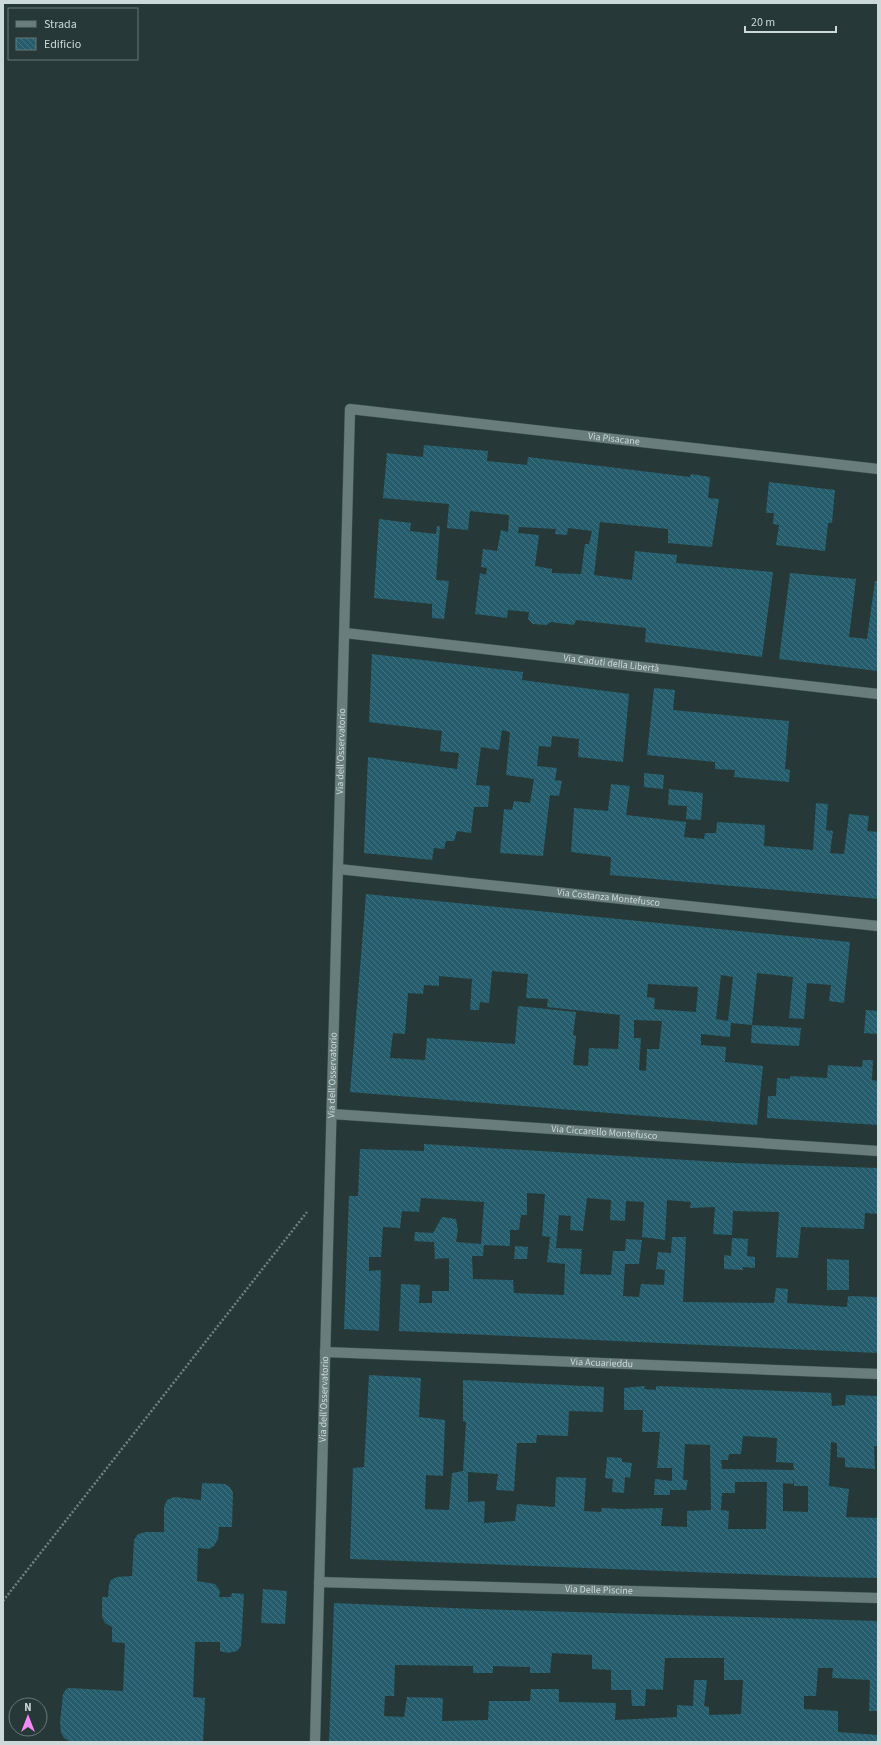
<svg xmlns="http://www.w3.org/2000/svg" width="881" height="1745" font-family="'Source Sans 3',sans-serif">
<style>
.building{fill:url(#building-back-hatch);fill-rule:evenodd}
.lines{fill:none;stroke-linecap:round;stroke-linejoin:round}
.minor-casing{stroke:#435553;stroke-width:11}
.tertiary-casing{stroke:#435553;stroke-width:11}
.path{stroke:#728281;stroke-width:2.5;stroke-dasharray:2 2;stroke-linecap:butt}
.minor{stroke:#687d7c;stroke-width:10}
.tertiary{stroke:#687d7c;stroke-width:10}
.labels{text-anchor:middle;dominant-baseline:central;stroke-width:3.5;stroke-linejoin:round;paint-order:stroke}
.street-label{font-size:10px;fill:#cdd9d8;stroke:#263938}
</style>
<defs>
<pattern id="building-back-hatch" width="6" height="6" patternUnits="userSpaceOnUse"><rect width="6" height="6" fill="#255d6c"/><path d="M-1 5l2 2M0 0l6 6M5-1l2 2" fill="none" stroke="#437480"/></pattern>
</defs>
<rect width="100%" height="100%" fill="#263938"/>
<path class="building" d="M 424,445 L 488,451 L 487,461 L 527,465 L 528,457 L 690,477 L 691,474 L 710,477 L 708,498 L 719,499 L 712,547 L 668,543 L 668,529 L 600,522 L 594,575 L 632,580 L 635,551 L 677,555 L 676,563 L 773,572 L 762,657 L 645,642 L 646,628 L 576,620 L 574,625 L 551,622 L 546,625 L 533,624 L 528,619 L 529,612 L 508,610 L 507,618 L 475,614 L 480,573 L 486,575 L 487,568 L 481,567 L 483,549 L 497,551 L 501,530 L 508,532 L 509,515 L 470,511 L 468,530 L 447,528 L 449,504 L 383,498 L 387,453 L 423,457 ZM 519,527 L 556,529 L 555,534 L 567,535 L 568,528 L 592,531 L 589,544 L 585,544 L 581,574 L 552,573 L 552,569 L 535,566 L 539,535 L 518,533 Z
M 769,482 L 835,490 L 832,523 L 828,523 L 825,551 L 776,545 L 779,525 L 773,524 L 774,513 L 766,513 Z
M 379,519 L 411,523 L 410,531 L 436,534 L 437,526 L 440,526 L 436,580 L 449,581 L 444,619 L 432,618 L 432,604 L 374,598 Z
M 790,573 L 856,579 L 849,637 L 867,639 L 875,581 L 878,581 L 878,671 L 779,659 Z
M 372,654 L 523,672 L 522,680 L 629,694 L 623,762 L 578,757 L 579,739 L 552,736 L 551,747 L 539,746 L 537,766 L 557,768 L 555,780 L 562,781 L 559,796 L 550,795 L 543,856 L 500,853 L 504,809 L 512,810 L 514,801 L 530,803 L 534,779 L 506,775 L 510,732 L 502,730 L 499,750 L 481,747 L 476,785 L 490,786 L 488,807 L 474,807 L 471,833 L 457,831 L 454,841 L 446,841 L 444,849 L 434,848 L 432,860 L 364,853 L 368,757 L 457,769 L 459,753 L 440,751 L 442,731 L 369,722 Z
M 654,688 L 675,690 L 673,710 L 789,721 L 785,769 L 790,770 L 789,782 L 734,777 L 735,770 L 715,769 L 715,762 L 647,755 Z
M 644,773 L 664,775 L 663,789 L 644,787 Z
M 611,784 L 630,786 L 626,815 L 686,822 L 684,837 L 704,839 L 705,833 L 716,833 L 717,822 L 765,825 L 764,846 L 813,850 L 816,803 L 828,804 L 826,830 L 833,831 L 830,853 L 844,854 L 849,814 L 869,816 L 867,831 L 878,832 L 878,899 L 610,875 L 611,857 L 571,852 L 574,808 L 608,811 Z
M 669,789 L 703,793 L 701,820 L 686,819 L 687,806 L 668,805 Z
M 366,894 L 850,942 L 844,1003 L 829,1001 L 831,985 L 807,983 L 804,1019 L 789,1018 L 793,977 L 757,973 L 752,1025 L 731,1023 L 730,1037 L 701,1034 L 701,1045 L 726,1047 L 725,1062 L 763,1066 L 757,1125 L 350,1092 ZM 492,971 L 528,974 L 526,998 L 548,999 L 547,1007 L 620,1015 L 618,1049 L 589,1048 L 588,1066 L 573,1065 L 576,1036 L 573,1035 L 576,1012 L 518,1006 L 515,1044 L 427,1038 L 425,1060 L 390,1058 L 393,1033 L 405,1034 L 408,993 L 423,994 L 424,985 L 439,986 L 439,976 L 472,979 L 470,1010 L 479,1010 L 480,1002 L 489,1003 ZM 721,975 L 733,977 L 728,1021 L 716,1019 ZM 648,984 L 698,987 L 696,1012 L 654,1009 L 655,998 L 647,997 ZM 634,1020 L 662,1021 L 659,1049 L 647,1049 L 646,1071 L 639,1070 L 641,1038 L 634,1038 Z
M 866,1010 L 878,1011 L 878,1034 L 864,1033 Z
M 752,1025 L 801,1028 L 799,1046 L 751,1043 Z
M 863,1060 L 873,1060 L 872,1080 L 878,1081 L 878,1125 L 767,1118 L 768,1096 L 776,1096 L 777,1078 L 790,1079 L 790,1076 L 827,1078 L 828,1065 L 862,1067 Z
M 424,1144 L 736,1163 L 878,1168 L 878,1214 L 865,1213 L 864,1229 L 801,1227 L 798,1258 L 776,1257 L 779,1212 L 733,1211 L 732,1235 L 713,1234 L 715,1207 L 690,1208 L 691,1202 L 667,1200 L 665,1240 L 642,1237 L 644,1202 L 626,1201 L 625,1221 L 610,1220 L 611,1200 L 587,1198 L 583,1231 L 570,1230 L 571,1216 L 559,1215 L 556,1248 L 582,1249 L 580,1274 L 611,1275 L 613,1251 L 625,1251 L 626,1239 L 642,1240 L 639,1264 L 625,1264 L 623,1296 L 639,1297 L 641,1284 L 664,1285 L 665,1270 L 656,1269 L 658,1252 L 671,1253 L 672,1237 L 686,1237 L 683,1302 L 774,1303 L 776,1288 L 788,1289 L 787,1303 L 847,1307 L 848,1296 L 878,1297 L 878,1353 L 399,1331 L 401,1284 L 420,1285 L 419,1303 L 432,1303 L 432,1291 L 449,1291 L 449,1258 L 435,1259 L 434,1242 L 414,1241 L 415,1232 L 433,1233 L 442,1217 L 456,1219 L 458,1230 L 456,1242 L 481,1244 L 484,1202 L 421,1198 L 419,1212 L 402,1211 L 400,1228 L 383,1227 L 381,1257 L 369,1257 L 369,1271 L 381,1270 L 379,1331 L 344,1329 L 349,1196 L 358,1196 L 360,1149 L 424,1151 ZM 527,1193 L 545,1194 L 542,1236 L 550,1237 L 547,1262 L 565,1264 L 564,1295 L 514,1293 L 513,1280 L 473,1279 L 472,1256 L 483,1256 L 484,1245 L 510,1246 L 510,1230 L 519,1230 L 521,1215 L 527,1215 Z
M 732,1238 L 748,1239 L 747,1256 L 755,1257 L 755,1268 L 743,1267 L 743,1270 L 724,1269 L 724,1255 L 731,1256 Z
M 515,1246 L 528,1247 L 527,1259 L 514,1259 Z
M 827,1259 L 849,1260 L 849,1290 L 827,1290 Z
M 369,1375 L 421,1378 L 419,1417 L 445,1420 L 443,1476 L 426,1475 L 425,1509 L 449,1510 L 452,1473 L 463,1471 L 466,1422 L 463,1421 L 463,1380 L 604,1387 L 603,1412 L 569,1411 L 568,1436 L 537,1435 L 536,1443 L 517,1443 L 514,1491 L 496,1490 L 498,1474 L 468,1472 L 468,1502 L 485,1501 L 484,1523 L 515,1521 L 517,1504 L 555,1507 L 556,1477 L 586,1478 L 584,1511 L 601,1512 L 602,1508 L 623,1509 L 663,1508 L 661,1526 L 687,1527 L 687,1511 L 711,1510 L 710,1445 L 685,1444 L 683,1480 L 688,1480 L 686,1490 L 670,1490 L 670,1495 L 654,1495 L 655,1479 L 672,1481 L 672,1468 L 657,1468 L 660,1432 L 642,1432 L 643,1410 L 624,1410 L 624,1388 L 645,1386 L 644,1389 L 656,1390 L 656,1386 L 831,1393 L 832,1406 L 845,1405 L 846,1395 L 878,1396 L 878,1446 L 874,1446 L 875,1469 L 845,1467 L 845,1458 L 837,1457 L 837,1443 L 831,1442 L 829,1486 L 849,1489 L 846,1517 L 878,1518 L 878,1578 L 824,1577 L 350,1559 L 353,1468 L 364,1467 ZM 743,1436 L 777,1438 L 776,1462 L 793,1463 L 794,1470 L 722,1469 L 721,1460 L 728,1460 L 729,1454 L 741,1454 ZM 794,1477 L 794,1486 L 808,1486 L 808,1512 L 783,1511 L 783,1483 L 793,1484 ZM 735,1482 L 767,1482 L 766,1529 L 728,1529 L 729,1511 L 721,1510 L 722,1493 L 735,1493 Z
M 607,1457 L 622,1458 L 622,1462 L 632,1463 L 630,1478 L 625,1477 L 624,1493 L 612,1492 L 613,1479 L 605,1478 Z
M 202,1483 L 225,1484 L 230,1487 L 233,1493 L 232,1527 L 219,1527 L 218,1539 L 214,1546 L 209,1549 L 198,1548 L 197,1581 L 215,1584 L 220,1591 L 219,1597 L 231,1597 L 232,1593 L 244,1594 L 241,1646 L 237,1651 L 228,1653 L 220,1651 L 220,1642 L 195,1642 L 193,1697 L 205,1698 L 203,1742 L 69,1741 L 64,1738 L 61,1733 L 60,1722 L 63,1694 L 66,1689 L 69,1688 L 123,1691 L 125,1643 L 112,1642 L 112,1627 L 105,1623 L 102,1617 L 102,1597 L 108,1597 L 109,1585 L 111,1580 L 117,1577 L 132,1576 L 134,1540 L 138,1534 L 146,1532 L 164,1532 L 164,1507 L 167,1500 L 174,1497 L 201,1500 Z
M 263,1589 L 287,1591 L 285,1624 L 261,1623 Z
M 334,1603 L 476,1609 L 878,1621 L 878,1711 L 869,1711 L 870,1680 L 832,1678 L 833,1668 L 818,1668 L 816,1696 L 804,1696 L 804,1709 L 838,1711 L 838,1732 L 878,1735 L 878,1742 L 329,1742 ZM 552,1653 L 592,1655 L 592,1669 L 611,1670 L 611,1690 L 631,1690 L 632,1706 L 645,1706 L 646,1689 L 663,1690 L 665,1658 L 724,1658 L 724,1680 L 743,1680 L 741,1714 L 709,1715 L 709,1707 L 704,1706 L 707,1680 L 694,1680 L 693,1706 L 677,1705 L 677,1717 L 615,1720 L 616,1703 L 559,1702 L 559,1689 L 531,1689 L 530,1701 L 489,1701 L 488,1720 L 442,1721 L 443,1698 L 407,1697 L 404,1717 L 384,1716 L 385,1696 L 394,1696 L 395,1665 L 473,1666 L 473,1673 L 493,1673 L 493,1666 L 530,1667 L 530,1673 L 550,1673 Z"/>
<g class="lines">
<defs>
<g id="minor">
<path id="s1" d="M 345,633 L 878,694"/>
<path id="s2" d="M 338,869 L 878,926"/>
<path id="s3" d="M 332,1114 L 878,1151"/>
<path id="s4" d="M 325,1352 L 878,1374"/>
<path id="s5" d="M 319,1582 L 878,1598"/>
</g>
<g id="tertiary">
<path id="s6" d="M 315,1742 L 350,409 L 878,469"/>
</g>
</defs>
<use href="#minor" class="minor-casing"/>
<use href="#tertiary" class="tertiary-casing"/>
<path class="path" d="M 3,1601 L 307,1212"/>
<use href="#minor" class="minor"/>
<use href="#tertiary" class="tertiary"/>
</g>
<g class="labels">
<g class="street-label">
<text stroke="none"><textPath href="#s6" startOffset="1599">Via Pisacane</textPath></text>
<text stroke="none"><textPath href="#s1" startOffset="268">Via Caduti della Libertà</textPath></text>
<text stroke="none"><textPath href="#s6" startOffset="991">Via dell'Osservatorio</textPath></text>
<text stroke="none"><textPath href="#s2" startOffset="272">Via Costanza Montefusco</textPath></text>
<text stroke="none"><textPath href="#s6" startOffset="667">Via dell'Osservatorio</textPath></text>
<text stroke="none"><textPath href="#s3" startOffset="273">Via Ciccarello Montefusco</textPath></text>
<text stroke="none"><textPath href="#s4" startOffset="277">Via Acuarieddu</textPath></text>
<text stroke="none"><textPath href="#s6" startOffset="343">Via dell'Osservatorio</textPath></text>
<text stroke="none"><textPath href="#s5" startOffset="280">Via Delle Piscine</textPath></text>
</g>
</g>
<rect width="881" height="1745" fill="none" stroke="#cdd9d8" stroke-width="8"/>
<rect x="8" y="8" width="130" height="52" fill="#263938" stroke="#697978"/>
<rect x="16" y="21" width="20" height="6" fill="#687d7c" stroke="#697978"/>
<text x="44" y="28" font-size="12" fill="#cdd9d8">Strada</text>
<rect x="16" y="38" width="20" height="12" fill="url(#building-back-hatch)" stroke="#697978"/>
<text x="44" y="48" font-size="12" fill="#cdd9d8">Edificio</text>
<g transform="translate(28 1717)"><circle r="19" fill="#263938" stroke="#697978"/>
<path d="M0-3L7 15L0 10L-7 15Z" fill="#f18af4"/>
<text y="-6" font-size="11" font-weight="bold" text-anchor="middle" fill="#cdd9d8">N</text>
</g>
<path d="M745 26v6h91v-6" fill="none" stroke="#cdd9d8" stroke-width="2"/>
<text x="751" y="26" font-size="12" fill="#cdd9d8" stroke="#263938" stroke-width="3" paint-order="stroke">20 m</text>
</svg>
